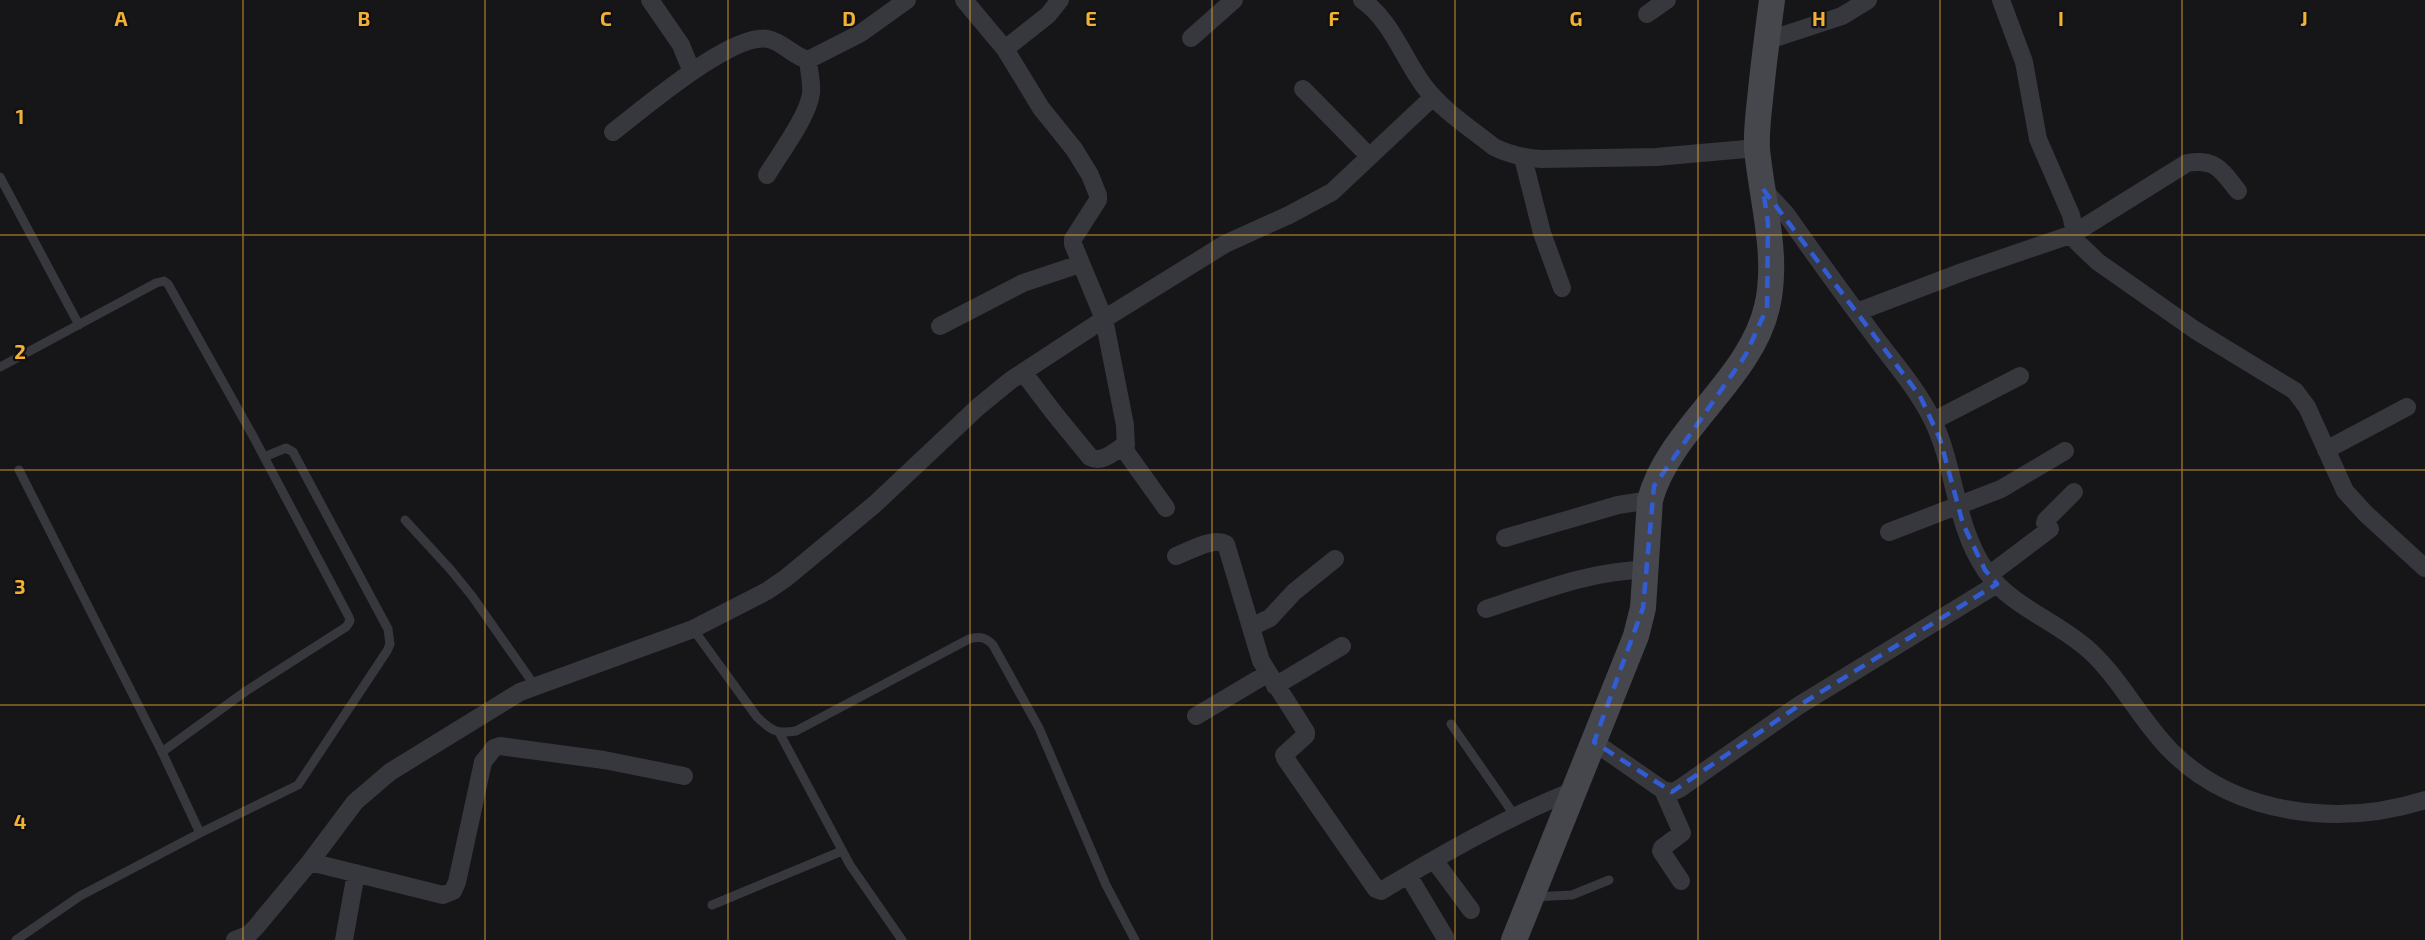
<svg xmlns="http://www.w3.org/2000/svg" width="2425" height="940" font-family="'Exo 2',sans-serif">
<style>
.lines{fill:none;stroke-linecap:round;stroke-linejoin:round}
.lane{stroke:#37383d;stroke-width:9}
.street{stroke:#37383d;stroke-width:18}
.secondary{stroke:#45474d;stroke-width:26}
.marked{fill:none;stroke:#325cd3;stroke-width:4.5;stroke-dasharray:12 8;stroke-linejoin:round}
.grid{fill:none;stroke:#f2b134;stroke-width:1.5;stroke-opacity:0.55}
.grid-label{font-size:20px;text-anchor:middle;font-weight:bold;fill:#f2b134;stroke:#111113;stroke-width:4.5;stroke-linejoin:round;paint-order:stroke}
</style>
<rect width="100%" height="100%" fill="#161618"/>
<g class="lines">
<path class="lane" d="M 0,177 L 79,325
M 0,367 L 156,283 L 164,281 L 168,284 L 253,436 L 349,617 L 350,621 L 346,627 L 246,691 L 162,752
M 19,470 L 162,752 L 200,833
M 405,520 L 450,569 L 472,596 L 535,686
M 693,629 L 757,717 C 772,731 776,734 796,731 L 969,639 C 979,636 986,637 993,645 L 1039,728 L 1106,885 L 1135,940
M 1451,724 L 1515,816
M 780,734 L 850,865 L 902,940
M 1533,897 L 1572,895 L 1609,880
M 712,905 L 842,851
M 16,940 L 80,896 L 200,833 L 298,785 L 387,651 L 390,644 L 388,629 L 293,452 L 286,448 L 264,457"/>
<path class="street" d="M 650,0 L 681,45 L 692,72
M 964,0 L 1005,49 L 1041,108 L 1074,149 L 1090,175 L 1098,195 L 1098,200 L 1073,239 L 1073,244 L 1104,319 L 1125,425 L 1126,452 L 1166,508
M 1362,0 C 1392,21 1403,58 1424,86 C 1443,111 1470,128 1494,147 C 1510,155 1524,158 1542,159 L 1656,157 L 1757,148
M 2001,0 L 2024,62 L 2038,139 L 2071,215 L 2077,242 L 2098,262 L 2195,330 L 2295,391 L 2307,407 L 2345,491 L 2365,513 L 2425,568
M 1647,14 L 1667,0
M 1191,38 L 1234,0
M 1766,41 L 1842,16 L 1868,0
M 1005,49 L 1048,15 L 1060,0
M 1303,89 L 1369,156
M 613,132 C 642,110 732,32 768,39 C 783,42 793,56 808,60 L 861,33 L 907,0
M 1523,158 L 1542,233 L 1562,288
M 767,175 C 779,155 809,115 811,93 C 812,83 809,71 808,60
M 1763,189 L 1786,214 C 1814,254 1843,294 1872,333 C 1893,362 1916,387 1932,419 C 1956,467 1954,525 1986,571 C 2012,608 2058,621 2091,652 C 2122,681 2141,721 2171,751 C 2236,816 2340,827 2425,800
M 1857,312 L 1965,271 L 2073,234 L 2187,163 C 2216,158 2222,171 2238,191
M 940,326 L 1023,283 L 1080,264
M 1023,372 L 1054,413 L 1090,457 C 1102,464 1115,451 1126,444
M 1933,421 L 2020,376
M 2326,450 L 2407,407
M 1889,532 L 2001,489 L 2065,451
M 1505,538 L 1618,505 L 1650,500
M 1176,556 C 1190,551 1212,537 1226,544 L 1261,661 L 1306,732 L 1306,735 L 1284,755 L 1285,758 L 1376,889 L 1381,891 C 1444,853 1507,817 1575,790
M 1989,575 L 2050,529 L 2045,523 L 2046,520 L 2074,492
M 1486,609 C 1538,592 1591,570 1646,570
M 1251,627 L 1270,618 L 1294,592 L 1335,559
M 1275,686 L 1342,646
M 1196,716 L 1267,674
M 1594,742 L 1663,790 L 1672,792 L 1679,789 L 1798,706 L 1997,584
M 1663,790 L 1682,833 L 1662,848 L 1661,851 L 1681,881
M 1434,860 L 1471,910
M 310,862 L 443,895 L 453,891 L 457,882 L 483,762 L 494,748 L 500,746 L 604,760 L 684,776
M 1408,875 L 1445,937
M 235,940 L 248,935 L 256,927 L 310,862 L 355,802 L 390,772 L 520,692 L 693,629 L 767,591 L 786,578 L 875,504 L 978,407 L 1011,380 L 1104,319 L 1225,244 L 1289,215 L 1332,192 L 1433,97
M 344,940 L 356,873"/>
<path class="secondary" d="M 1514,940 L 1636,636 L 1643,608 L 1650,500 C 1669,429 1750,380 1767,307 C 1779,256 1762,201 1757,149 C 1756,130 1759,110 1761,90 C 1764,60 1768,30 1772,0"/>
</g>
<path class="marked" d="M 1763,189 L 1920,396 L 1940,439 L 1963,524 L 1985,570 L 1997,584 L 1798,706 L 1672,792 L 1594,742 L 1643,608 L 1654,486 L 1745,356 L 1767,308 L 1768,223 Z"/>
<path class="grid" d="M 243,0 L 243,940M 485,0 L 485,940M 728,0 L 728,940M 970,0 L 970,940M 1212,0 L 1212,940M 1455,0 L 1455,940M 1698,0 L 1698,940M 1940,0 L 1940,940M 2182,0 L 2182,940M 0,235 L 2425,235M 0,470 L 2425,470M 0,705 L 2425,705"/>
<g class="grid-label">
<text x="121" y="26">A</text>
<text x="364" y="26">B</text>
<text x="606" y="26">C</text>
<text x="849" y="26">D</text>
<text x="1091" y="26">E</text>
<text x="1334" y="26">F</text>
<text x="1576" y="26">G</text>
<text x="1819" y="26">H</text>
<text x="2061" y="26">I</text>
<text x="2304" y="26">J</text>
<text x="20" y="124">1</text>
<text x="20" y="359">2</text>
<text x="20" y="594">3</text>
<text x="20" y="829">4</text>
</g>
</svg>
